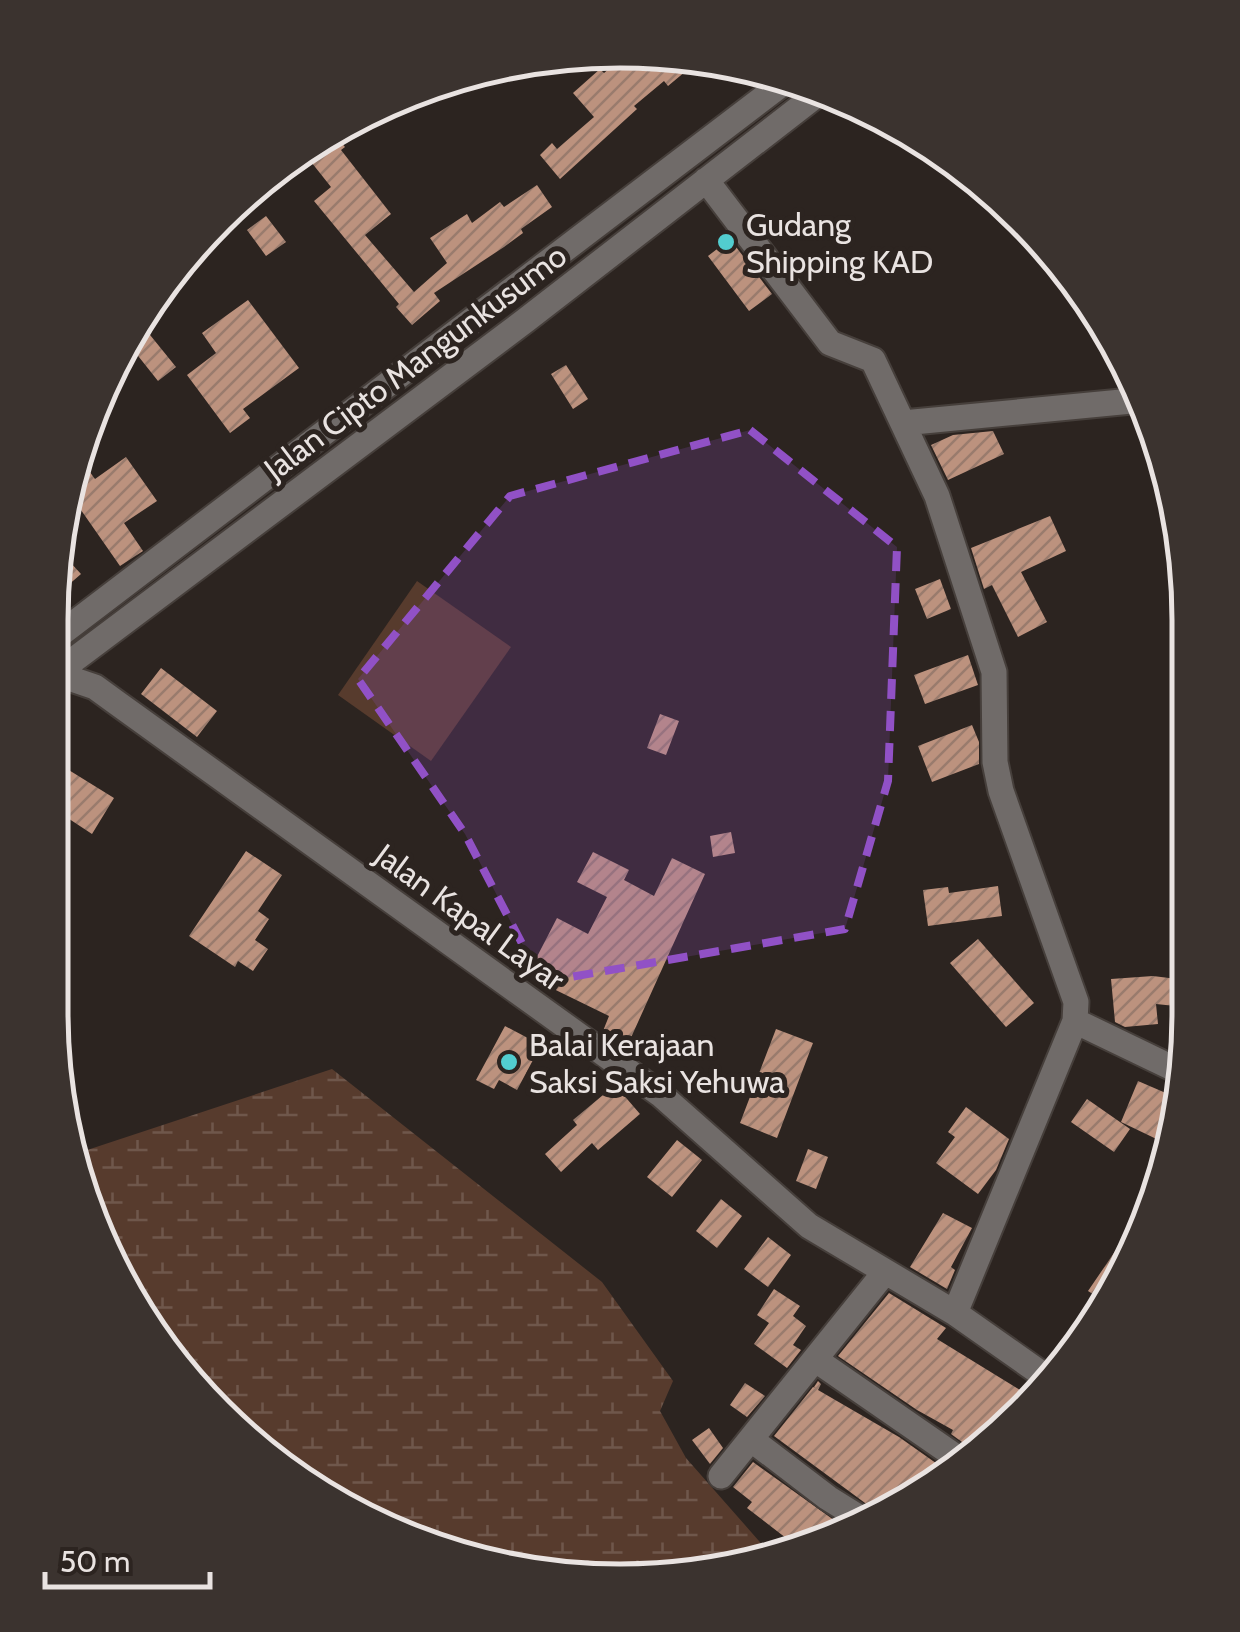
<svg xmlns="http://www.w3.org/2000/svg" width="1240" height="1632" font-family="Cabin,sans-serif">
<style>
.grass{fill:#573b2d}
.wetland{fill:url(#wetland-marsh)}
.building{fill:url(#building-hatch)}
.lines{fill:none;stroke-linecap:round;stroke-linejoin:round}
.minor-casing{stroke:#463f3b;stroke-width:29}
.minor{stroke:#706b69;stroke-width:25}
.marked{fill:#9151c6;fill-opacity:0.2;stroke:#9151c6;stroke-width:8;stroke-dasharray:20 12;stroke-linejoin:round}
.poi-dot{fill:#52cdcf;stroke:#2c2420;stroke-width:4}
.labels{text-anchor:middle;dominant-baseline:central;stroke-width:10;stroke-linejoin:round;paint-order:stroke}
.poi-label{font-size:32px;fill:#e9e3e1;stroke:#2c2420;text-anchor:start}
.street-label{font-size:32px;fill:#e9e3e1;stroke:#2c2420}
.rim{fill:none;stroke:#e9e3e1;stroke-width:5}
</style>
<defs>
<pattern id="wetland-marsh" width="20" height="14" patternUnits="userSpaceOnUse" patternTransform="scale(2.5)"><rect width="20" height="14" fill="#573b2d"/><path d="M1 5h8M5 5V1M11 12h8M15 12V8" fill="none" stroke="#6f574b"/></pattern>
<pattern id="building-hatch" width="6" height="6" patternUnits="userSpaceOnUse" patternTransform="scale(2.5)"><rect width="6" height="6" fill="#bc927e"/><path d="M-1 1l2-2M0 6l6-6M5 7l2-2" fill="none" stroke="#997b6d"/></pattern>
</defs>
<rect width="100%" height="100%" fill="#2c2420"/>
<path class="grass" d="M 417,581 L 511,647 L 431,761 L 338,695 Z"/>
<path class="wetland" d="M 332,1069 L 602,1282 L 673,1381 L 660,1411 L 686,1458 L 774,1558 L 657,1581 L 508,1571 L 367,1523 L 244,1440 L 127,1298 L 69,1156 Z"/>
<path class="building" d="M 618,61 L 698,61 L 668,86 L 664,81 L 634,106 L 637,109 L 560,179 L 540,155 L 552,143 L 557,149 L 594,117 L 573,93 L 600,69 L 604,73 Z
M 334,134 L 345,147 L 341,150 L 391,214 L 365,235 L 414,292 L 447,263 L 430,238 L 467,214 L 472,223 L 500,202 L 504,207 L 537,185 L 552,207 L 521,229 L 523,233 L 504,247 L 434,293 L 440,301 L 412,325 L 396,307 L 399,304 L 314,201 L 331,187 L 304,153 Z
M 266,216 L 286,242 L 266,256 L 247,230 Z
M 730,239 L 772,294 L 749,311 L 708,256 Z
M 248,300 L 299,368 L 243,409 L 250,418 L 230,433 L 187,375 L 216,353 L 202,333 Z
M 142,325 L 176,367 L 158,381 L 131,347 Z
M 566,365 L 588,399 L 573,409 L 551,374 Z
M 993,431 L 1004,454 L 948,480 L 931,445 L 953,435 Z
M 78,456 L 95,479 L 126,457 L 157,501 L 124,523 L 143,551 L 120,566 L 67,490 L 70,472 Z
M 1050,516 L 1066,551 L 1021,572 L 1047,622 L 1018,637 L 992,585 L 984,589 L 971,548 Z
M 57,548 L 81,574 L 51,600 L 51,583 Z
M 940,579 L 951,609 L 927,619 L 915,589 Z
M 968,655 L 978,685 L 925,704 L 914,675 Z
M 161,668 L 217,711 L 197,737 L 141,694 Z
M 660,714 L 679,721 L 666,755 L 647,748 Z
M 972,725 L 979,742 L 979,764 L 932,782 L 918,746 Z
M 51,759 L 114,798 L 92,834 L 51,807 Z
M 731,832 L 735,853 L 713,857 L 710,836 Z
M 246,851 L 282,875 L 258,911 L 269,919 L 255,940 L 268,949 L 253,971 L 238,961 L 235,967 L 189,936 Z
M 593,852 L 629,870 L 624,880 L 654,896 L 672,858 L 705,874 L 629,1042 L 603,1031 L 609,1016 L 527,976 L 557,918 L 588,934 L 607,897 L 577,882 Z
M 998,886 L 1002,916 L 928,926 L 923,890 L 948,887 L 949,893 Z
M 978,939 L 1034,1003 L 1006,1027 L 950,963 Z
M 1153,976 L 1185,980 L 1185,1007 L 1156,1004 L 1158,1024 L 1125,1027 L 1115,1022 L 1111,979 Z
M 505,1026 L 541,1045 L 517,1090 L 499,1080 L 494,1089 L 476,1080 Z
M 776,1029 L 813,1043 L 777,1138 L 740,1123 Z
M 1138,1081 L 1182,1100 L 1171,1146 L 1121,1122 Z
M 615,1085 L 640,1114 L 598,1150 L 592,1143 L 561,1172 L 545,1154 L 577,1125 L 573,1120 Z
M 1087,1099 L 1130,1129 L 1114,1152 L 1071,1122 Z
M 966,1107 L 1009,1139 L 996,1170 L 978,1194 L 936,1163 L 955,1137 L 948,1132 Z
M 677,1140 L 702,1160 L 672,1197 L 647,1177 Z
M 808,1149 L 828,1157 L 816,1189 L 796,1181 Z
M 721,1199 L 742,1216 L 717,1248 L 696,1231 Z
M 943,1213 L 972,1228 L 951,1267 L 955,1270 L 947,1289 L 910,1267 Z
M 1133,1225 L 1142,1231 L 1107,1303 L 1088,1291 Z
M 768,1237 L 791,1255 L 768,1287 L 744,1269 Z
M 774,1289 L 800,1306 L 793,1316 L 806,1326 L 793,1345 L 801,1350 L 787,1368 L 754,1344 L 769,1323 L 757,1315 Z
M 889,1293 L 946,1328 L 937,1339 L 1028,1395 L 973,1450 L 951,1434 L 953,1430 L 917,1410 L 838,1356 Z
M 818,1381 L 821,1384 L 818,1390 L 899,1437 L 950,1473 L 937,1486 L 880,1514 L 774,1436 L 813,1387 L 816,1388 L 814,1387 Z
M 745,1383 L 765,1396 L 747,1417 L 730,1405 Z
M 709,1428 L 723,1448 L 710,1464 L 692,1440 Z
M 753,1462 L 838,1523 L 827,1540 L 808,1550 L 786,1538 L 747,1508 L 752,1502 L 733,1487 Z"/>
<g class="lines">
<defs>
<path id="minor" d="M 706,180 L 830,343 L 873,360 L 937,496 L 994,672 L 995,762 L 1001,791 L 1076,1002 L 1075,1021 L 955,1313
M 903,423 L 1142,400
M 51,641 L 783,83
M 51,672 L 95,687 L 117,703 L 660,1094 L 809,1226 L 955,1313 L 1046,1377
M 51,677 L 526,320 L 815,96
M 1075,1021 L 1185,1074
M 1158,1199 L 1160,1192
M 816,1360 L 962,1461
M 752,1440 L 828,1498 L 865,1521
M 721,1476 L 885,1272"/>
</defs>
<use href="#minor" class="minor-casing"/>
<use href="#minor" class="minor"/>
</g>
<path class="marked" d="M 750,430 L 897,547 L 888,781 L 845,929 L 542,982 L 465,834 L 358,679 L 510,496 Z"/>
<g class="poi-dot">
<circle cx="726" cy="242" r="10"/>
<circle cx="509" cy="1062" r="10"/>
</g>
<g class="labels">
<g class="poi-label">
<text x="746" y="224">Gudang<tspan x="746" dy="37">Shipping KAD</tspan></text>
<text x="529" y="1044">Balai Kerajaan<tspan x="529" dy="37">Saksi Saksi Yehuwa</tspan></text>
</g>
<g class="street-label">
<text transform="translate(415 362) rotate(-37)">Jalan Cipto Mangunkusumo</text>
<text transform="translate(470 917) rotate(36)">Jalan Kapal Layar</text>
</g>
</g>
<path d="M0 0H1240V1632H0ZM620 68H620A552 552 0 0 1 1172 620V1012A552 552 0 0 1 620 1564H620A552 552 0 0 1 68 1012V620A552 552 0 0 1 620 68Z" fill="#3b332f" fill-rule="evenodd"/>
<path class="rim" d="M620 68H620A552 552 0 0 1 1172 620V1012A552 552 0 0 1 620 1564H620A552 552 0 0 1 68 1012V620A552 552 0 0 1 620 68Z"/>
<path d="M45 1572v15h165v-15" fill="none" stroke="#e9e3e1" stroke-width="5"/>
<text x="60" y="1572" font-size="30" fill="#e9e3e1" stroke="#2c2420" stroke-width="8" paint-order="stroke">50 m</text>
</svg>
